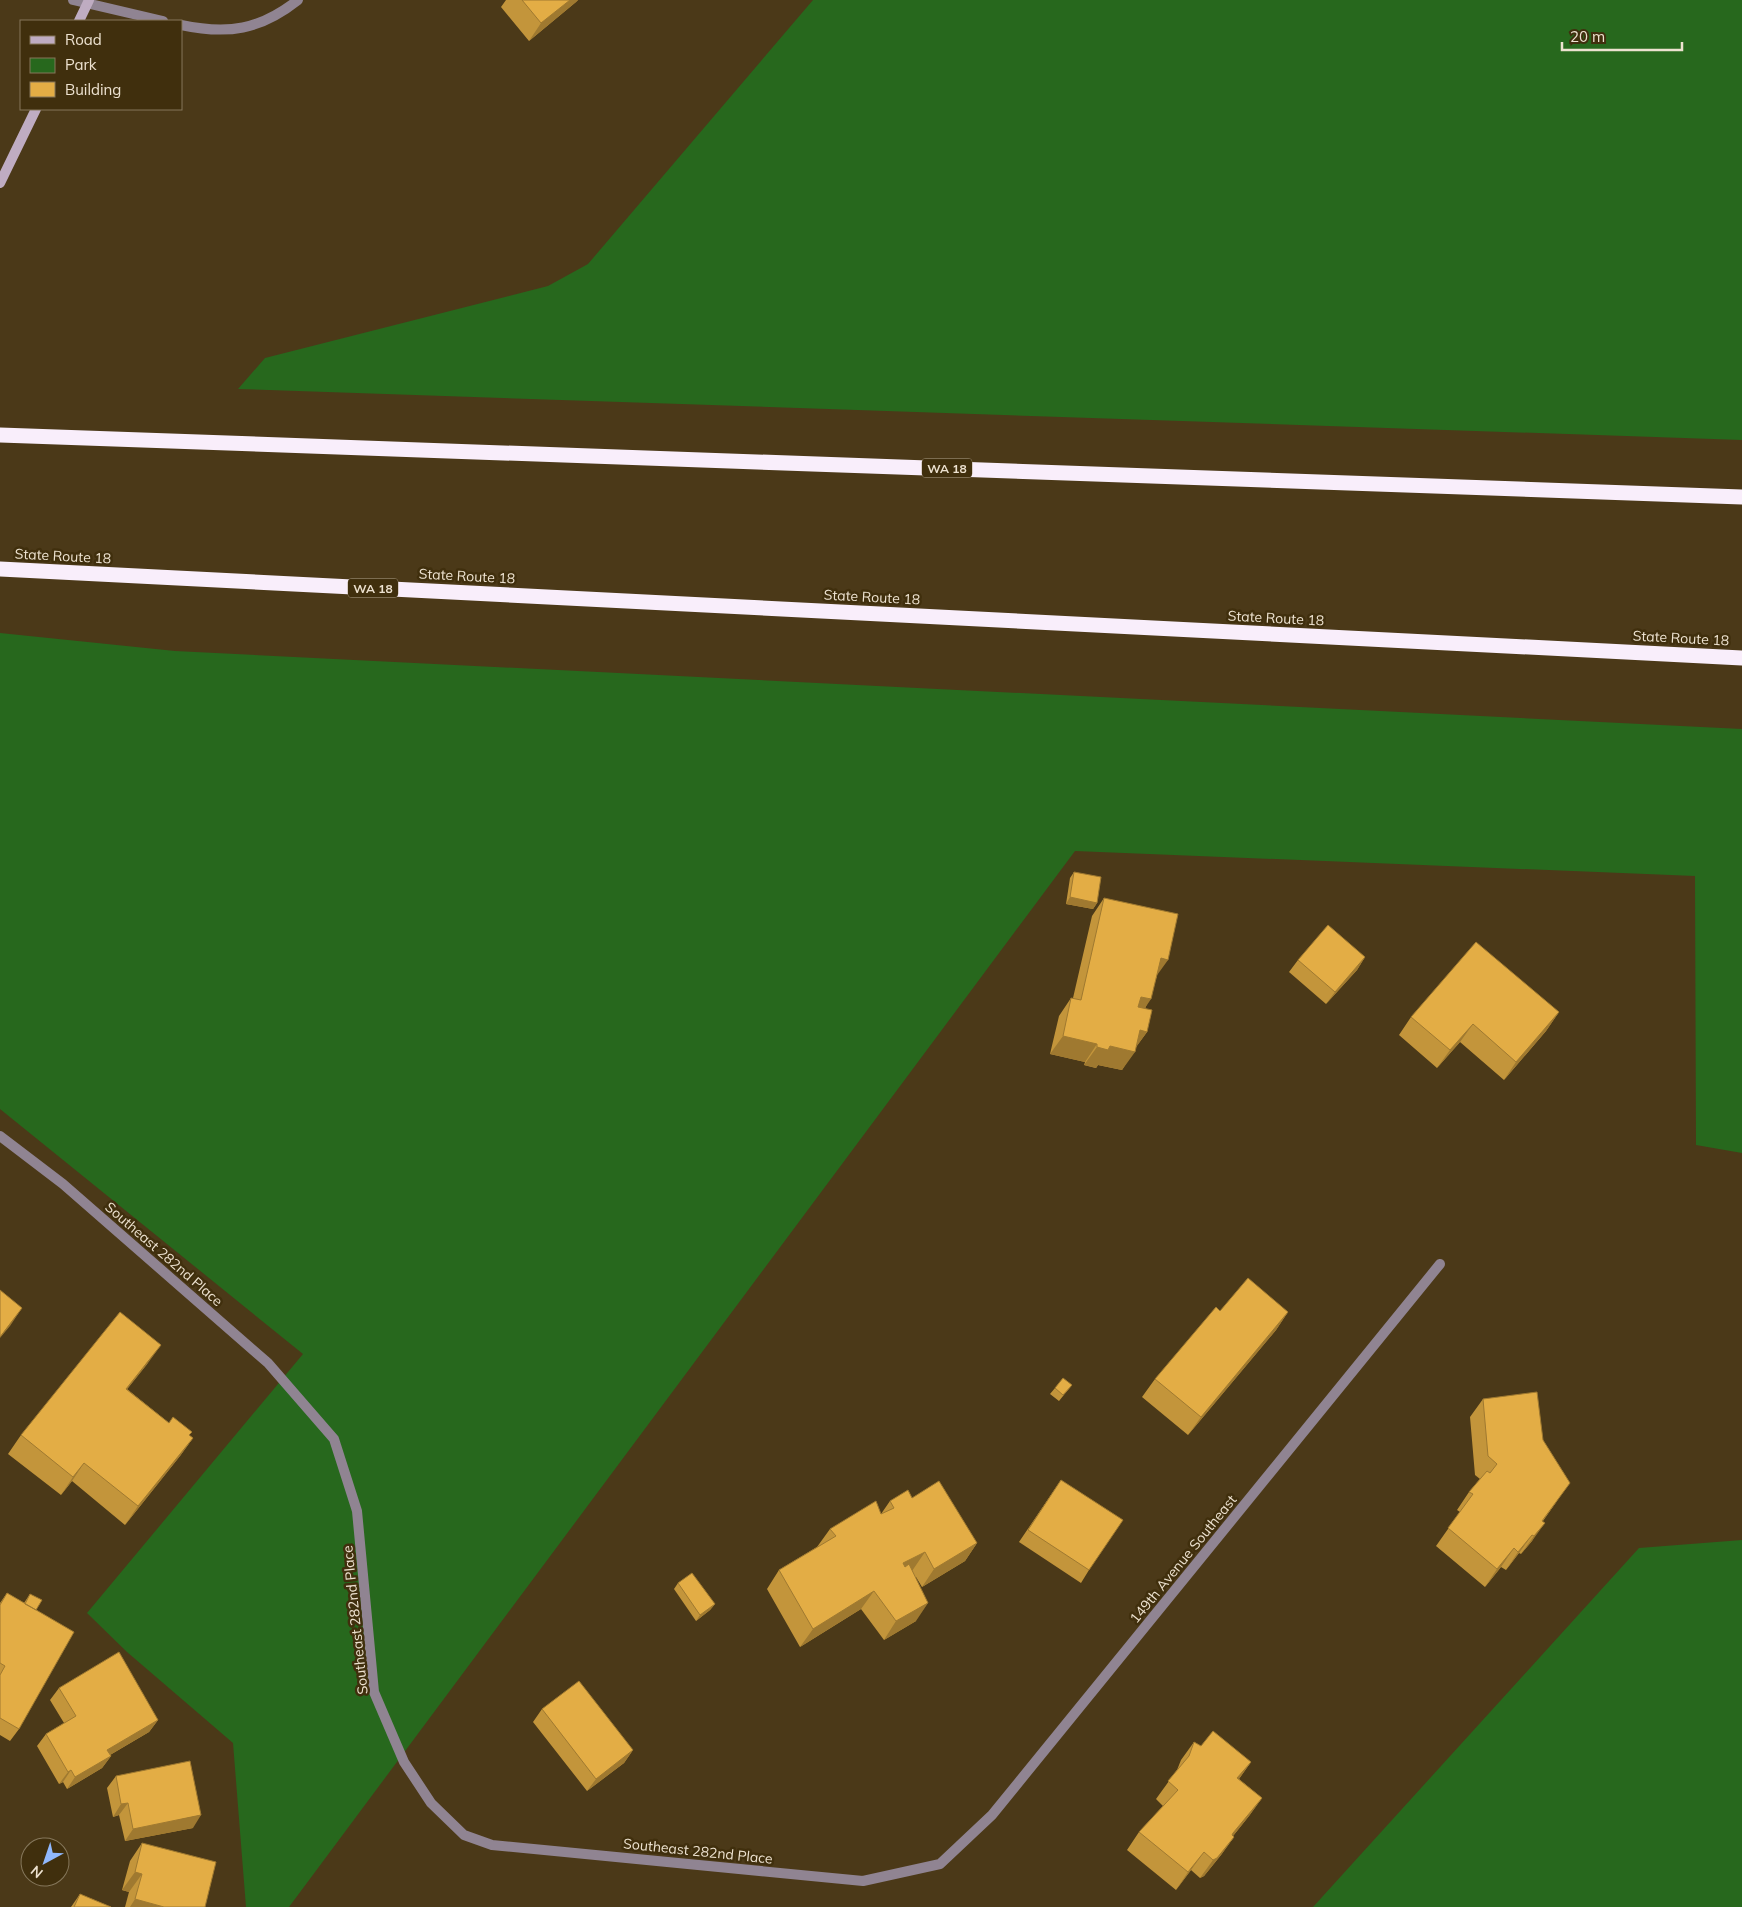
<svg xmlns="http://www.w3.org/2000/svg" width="1742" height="1907" font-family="Mulish,sans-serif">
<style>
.green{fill:#27681d}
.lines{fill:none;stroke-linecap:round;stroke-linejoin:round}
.street{stroke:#908492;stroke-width:10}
.secondary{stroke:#bfacc2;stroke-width:10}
.highway{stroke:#f9eefb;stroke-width:15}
.wall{fill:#c3953b}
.shaded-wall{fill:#9f7930}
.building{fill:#e3ad45;stroke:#9f7930}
.labels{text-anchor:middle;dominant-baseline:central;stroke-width:5;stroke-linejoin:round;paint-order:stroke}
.shield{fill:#402f0d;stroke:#b9ac96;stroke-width:1}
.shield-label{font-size:12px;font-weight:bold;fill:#ede2d0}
.street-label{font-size:14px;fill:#ede2d0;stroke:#402f0d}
</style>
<rect width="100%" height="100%" fill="#4b3918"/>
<path class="green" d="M 813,0 L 1742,0 L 1742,440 L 238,389 L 265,358 L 548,286 L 588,264 Z
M 0,633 L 175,651 L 1742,729 L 1742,1153 L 1696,1145 L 1695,876 L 1075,851 L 289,1907 L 246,1907 L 233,1743 L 127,1652 L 87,1613 L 303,1354 L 0,1109 Z
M 1742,1540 L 1742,1907 L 1313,1907 L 1639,1548 Z"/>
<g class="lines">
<path class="street" d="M 73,0 L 163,21
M 181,25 C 228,35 260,30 298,0
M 0,1136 L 63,1184 L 268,1363 L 334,1439 L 357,1511 L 374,1692 L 404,1762 L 431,1803 L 464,1835 L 492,1845 L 863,1881 L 940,1864 L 992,1815 L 1440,1264"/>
<path class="secondary" d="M 79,21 L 89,0
M 0,183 L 36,109"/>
<path class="highway" d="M 0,435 L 1742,497
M 0,569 L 1742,658"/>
</g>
<path class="wall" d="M 506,0 L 578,0 L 576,2 L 529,41 L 501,7 Z
M 1074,872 L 1097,903 L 1093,909 L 1066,904 L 1070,878 Z
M 1104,898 L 1157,976 L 1145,1009 L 1147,1032 L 1136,1047 L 1122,1070 L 1098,1065 L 1096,1068 L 1084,1065 L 1085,1062 L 1050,1054 L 1059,1016 L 1071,998 L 1073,998 L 1092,916 Z
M 1365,957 L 1357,970 L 1326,1004 L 1289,972 L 1298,960 Z
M 1559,1012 L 1546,1031 L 1504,1080 L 1460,1042 L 1437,1068 L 1399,1035 L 1411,1017 Z
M 1220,1311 L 1288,1312 L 1276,1330 L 1188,1435 L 1142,1397 L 1155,1379 Z
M 148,1363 L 127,1389 L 169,1423 L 193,1438 L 180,1456 L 125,1525 L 72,1481 L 61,1495 L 8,1454 L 21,1435 Z
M 1072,1385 L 1059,1401 L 1050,1394 L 1055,1388 Z
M 1483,1399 L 1543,1440 L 1557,1501 L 1543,1521 L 1532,1541 L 1521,1554 L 1519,1553 L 1506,1570 L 1501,1567 L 1485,1587 L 1436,1546 L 1460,1512 L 1457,1510 L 1469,1492 L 1480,1479 L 1475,1475 L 1470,1417 Z
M 1061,1480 L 1089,1570 L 1081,1583 L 1019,1542 Z
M 912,1498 L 977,1543 L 965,1561 L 922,1587 L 916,1577 L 916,1621 L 884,1640 L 861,1609 L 800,1647 L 767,1589 L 779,1570 L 817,1547 L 830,1529 L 881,1514 L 890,1501 Z
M 678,1583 L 715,1604 L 710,1610 L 696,1621 L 674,1589 Z
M 7,1593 L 24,1603 L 30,1594 L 36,1610 L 19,1729 L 10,1741 L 0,1735 L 0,1603 Z
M 59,1688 L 158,1720 L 149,1732 L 110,1755 L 111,1756 L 102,1768 L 67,1789 L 63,1782 L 59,1784 L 37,1746 L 46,1734 L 64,1723 L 50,1700 Z
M 542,1709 L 633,1750 L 624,1763 L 587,1791 L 533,1722 Z
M 1194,1742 L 1201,1746 L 1251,1762 L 1239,1779 L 1262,1798 L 1249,1816 L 1233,1836 L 1234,1837 L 1221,1855 L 1204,1876 L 1200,1878 L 1191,1870 L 1176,1890 L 1127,1850 L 1139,1832 L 1163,1806 L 1156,1799 L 1177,1770 L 1181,1760 Z
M 116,1776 L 193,1828 L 125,1841 L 119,1815 L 113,1817 L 107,1788 Z
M 142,1843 L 205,1907 L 125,1907 L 129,1892 L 122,1890 L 130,1861 Z
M 80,1894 L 111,1907 L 71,1907 Z"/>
<path class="shaded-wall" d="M 570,0 L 578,0 L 576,2 L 529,41 L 541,23 Z
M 1070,897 L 1097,903 L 1093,909 L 1066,904 Z
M 1365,957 L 1357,970 L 1326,1004 L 1335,992 Z
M 1161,958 L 1168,960 L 1155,978 Z
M 1141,997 L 1151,999 L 1139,1017 L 1128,1015 Z
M 1559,1012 L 1546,1031 L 1504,1080 L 1516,1062 Z
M 1473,1024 L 1460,1042 L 1437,1068 L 1450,1050 Z
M 1140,1030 L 1147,1032 L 1134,1050 Z
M 1063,1036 L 1097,1044 L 1085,1062 L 1050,1054 Z
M 1110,1046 L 1135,1052 L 1122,1070 L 1098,1065 L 1096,1068 L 1084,1065 L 1097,1047 Z
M 22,1308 L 10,1326 L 0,1338 L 0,1337 Z
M 1288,1312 L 1276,1330 L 1188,1435 L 1201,1417 Z
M 161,1345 L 148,1363 L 113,1407 L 126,1389 Z
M 193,1438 L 180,1456 L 125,1525 L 138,1506 Z
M 84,1463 L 72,1481 L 61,1495 L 73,1477 Z
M 1545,1523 L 1532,1541 L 1521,1554 L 1534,1536 Z
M 1532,1535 L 1519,1553 L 1506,1570 L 1518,1552 Z
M 977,1543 L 965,1561 L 922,1587 L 934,1569 Z
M 1514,1548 L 1501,1567 L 1485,1587 L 1497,1569 Z
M 925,1552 L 912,1571 L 890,1581 L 903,1563 Z
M 874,1591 L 861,1609 L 800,1647 L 813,1629 Z
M 928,1603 L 916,1621 L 884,1640 L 896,1621 Z
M 715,1604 L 710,1610 L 696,1621 L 700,1615 Z
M 158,1720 L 149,1732 L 98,1762 L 107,1750 Z
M 633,1750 L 624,1763 L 587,1791 L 596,1779 Z
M 111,1756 L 102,1768 L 67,1789 L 75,1777 Z
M 1251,1762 L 1238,1780 L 1237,1778 Z
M 71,1770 L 63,1782 L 59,1784 L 68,1772 Z
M 1262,1798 L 1249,1816 L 1221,1851 L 1233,1833 Z
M 128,1803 L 119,1815 L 113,1817 L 121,1804 Z
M 201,1815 L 193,1828 L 125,1841 L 133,1829 Z
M 1234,1837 L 1221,1855 L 1204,1876 L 1200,1878 L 1213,1860 Z
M 1204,1852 L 1191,1870 L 1176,1890 L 1188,1872 Z
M 135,1872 L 142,1874 L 129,1892 L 122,1890 Z
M 135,1899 L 164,1907 L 130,1907 Z"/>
<path class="building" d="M 522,0 L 570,0 L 541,23 Z
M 1074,872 L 1101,877 L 1097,903 L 1070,897 Z
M 1104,898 L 1178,914 L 1168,960 L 1161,958 L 1151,999 L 1141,997 L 1138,1007 L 1152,1010 L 1147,1032 L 1140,1030 L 1135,1052 L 1110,1046 L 1108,1050 L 1097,1047 L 1097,1044 L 1063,1036 L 1071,998 L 1081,1000 Z
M 1328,925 L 1365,957 L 1335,992 L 1298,960 Z
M 1476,942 L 1559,1012 L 1516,1062 L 1473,1024 L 1450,1050 L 1411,1017 Z
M 1248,1278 L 1288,1312 L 1201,1417 L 1155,1379 L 1216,1307 L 1220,1311 Z
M 0,1290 L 22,1308 L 0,1337 Z
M 120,1312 L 161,1345 L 126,1389 L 169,1423 L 173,1417 L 192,1432 L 189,1435 L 193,1438 L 138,1506 L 84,1463 L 73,1477 L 21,1435 Z
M 1063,1378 L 1072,1385 L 1063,1395 L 1055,1388 Z
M 1537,1392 L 1543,1440 L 1570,1483 L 1542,1521 L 1545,1523 L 1534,1536 L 1532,1535 L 1518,1552 L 1514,1548 L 1497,1569 L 1448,1528 L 1473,1494 L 1469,1492 L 1487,1471 L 1490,1473 L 1497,1464 L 1488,1456 L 1483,1399 Z
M 1061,1480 L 1123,1520 L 1089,1570 L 1028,1530 Z
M 939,1481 L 977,1543 L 934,1569 L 925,1552 L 903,1563 L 905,1567 L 909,1564 L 928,1603 L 896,1621 L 874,1591 L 813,1629 L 779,1570 L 836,1536 L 830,1529 L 876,1501 L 881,1514 L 894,1508 L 890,1501 L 908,1490 L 912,1498 Z
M 692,1573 L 715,1604 L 700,1615 L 678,1583 Z
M 7,1593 L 74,1632 L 19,1729 L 0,1718 L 0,1675 L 5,1666 L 0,1663 L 0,1605 Z
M 30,1594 L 42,1600 L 36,1610 L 25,1604 Z
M 119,1652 L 158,1720 L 107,1750 L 111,1756 L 75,1777 L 71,1770 L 68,1772 L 46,1734 L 76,1716 L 59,1688 Z
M 579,1681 L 633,1750 L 596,1779 L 542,1709 Z
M 1213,1731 L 1251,1762 L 1237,1778 L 1262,1798 L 1233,1833 L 1232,1835 L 1234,1837 L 1217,1858 L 1213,1860 L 1204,1852 L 1188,1872 L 1139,1832 L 1178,1790 L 1168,1781 L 1189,1756 L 1194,1742 L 1201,1746 Z
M 190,1761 L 201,1815 L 133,1829 L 128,1803 L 121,1804 L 116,1776 Z
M 142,1843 L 216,1862 L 205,1907 L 164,1907 L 135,1899 L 142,1874 L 135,1872 Z
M 80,1894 L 111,1907 L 74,1907 Z"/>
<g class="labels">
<g class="shield">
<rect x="922" y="458.5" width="50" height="19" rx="4"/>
<rect x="348" y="578.5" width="50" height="19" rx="4"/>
</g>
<g class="shield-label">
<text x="947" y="468">WA 18</text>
<text x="373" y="588">WA 18</text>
</g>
<g class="street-label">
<text transform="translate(63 556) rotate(3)">State Route 18</text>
<text transform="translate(467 576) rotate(3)">State Route 18</text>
<text transform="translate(872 597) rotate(3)">State Route 18</text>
<text transform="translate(1276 618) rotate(3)">State Route 18</text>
<text transform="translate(1681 638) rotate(3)">State Route 18</text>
<text transform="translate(164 1254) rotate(41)">Southeast 282nd Place</text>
<text transform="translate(1183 1559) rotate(-51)">149th Avenue Southeast</text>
<text transform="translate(355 1620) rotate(-96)">Southeast 282nd Place</text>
<text transform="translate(698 1851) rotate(6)">Southeast 282nd Place</text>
</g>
</g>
<rect x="20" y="20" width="162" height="90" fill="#402f0d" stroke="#85775b"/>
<rect x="30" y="36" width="25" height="8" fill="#bfacc2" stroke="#85775b"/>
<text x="65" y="45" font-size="15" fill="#ede2d0">Road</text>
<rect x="30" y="58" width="25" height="15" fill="#27681d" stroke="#85775b"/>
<text x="65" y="70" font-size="15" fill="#ede2d0">Park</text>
<rect x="30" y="82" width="25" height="15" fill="#e3ad45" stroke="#85775b"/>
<text x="65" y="95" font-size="15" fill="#ede2d0">Building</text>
<g transform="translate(45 1862) rotate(220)"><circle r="24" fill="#402f0d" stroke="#85775b"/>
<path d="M0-4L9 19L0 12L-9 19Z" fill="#90b8fd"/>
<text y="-8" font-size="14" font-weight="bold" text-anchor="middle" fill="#ede2d0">N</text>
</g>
<path d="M1562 42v8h120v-8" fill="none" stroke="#ede2d0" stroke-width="2.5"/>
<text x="1570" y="42" font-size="15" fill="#ede2d0" stroke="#402f0d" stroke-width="4" paint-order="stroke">20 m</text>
</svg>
